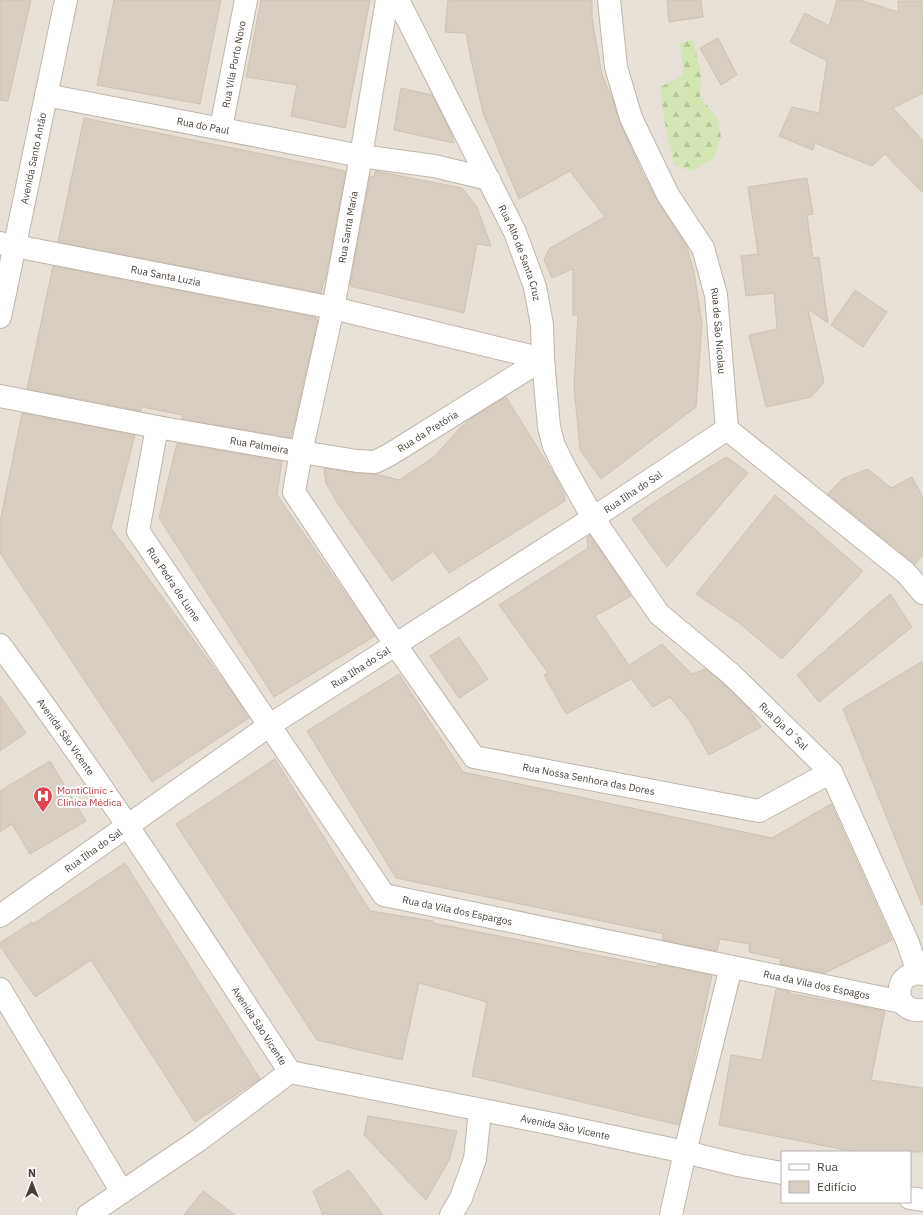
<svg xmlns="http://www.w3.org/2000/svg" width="923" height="1215" font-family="'IBM Plex Sans',sans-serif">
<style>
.residential{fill:#e7e1d7;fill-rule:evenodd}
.forest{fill:url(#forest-firs)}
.building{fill:#d8cdc1;stroke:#cfc1b2}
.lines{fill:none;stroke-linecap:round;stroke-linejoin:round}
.street-casing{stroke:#bfb6ab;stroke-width:24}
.street{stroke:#fff;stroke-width:22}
.labels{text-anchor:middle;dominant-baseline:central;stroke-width:4;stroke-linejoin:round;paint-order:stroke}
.street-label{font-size:10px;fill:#473f37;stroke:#fff}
.health-label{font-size:10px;fill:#be3a42;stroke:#fff;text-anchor:start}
</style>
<defs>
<pattern id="forest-firs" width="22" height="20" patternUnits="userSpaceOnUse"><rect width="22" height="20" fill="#d3e6b3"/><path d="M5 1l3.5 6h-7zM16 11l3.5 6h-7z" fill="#b6c69b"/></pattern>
</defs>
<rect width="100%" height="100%" fill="#f3efe9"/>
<path class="residential" d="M 0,0 L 923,0 L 923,1215 L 0,1215 ZM 782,1152 L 910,1152 L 910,1202 L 782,1202 Z"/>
<path class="forest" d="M 693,40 L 701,73 L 700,97 L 717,118 L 721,137 L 714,158 L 691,171 L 674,165 L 664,119 L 660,87 L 682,76 L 683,65 L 680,43 Z"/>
<path class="building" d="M 0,0 L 31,0 L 8,101 L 0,100 Z
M 114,0 L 221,0 L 200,104 L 97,85 Z
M 261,0 L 370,0 L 345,128 L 291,116 L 297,85 L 246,77 Z
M 448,0 L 592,0 L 592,18 L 602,75 L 613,101 L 620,123 L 643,174 L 657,200 L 687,247 L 694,272 L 702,324 L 696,407 L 601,479 L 580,450 L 574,386 L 578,315 L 573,315 L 573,269 L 552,278 L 544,259 L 550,248 L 605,217 L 570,171 L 519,199 L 483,113 L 471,60 L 466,33 L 445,32 Z
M 667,0 L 701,0 L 703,17 L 669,22 Z
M 837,0 L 860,0 L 898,12 L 898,1 L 922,1 L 923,93 L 893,108 L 923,141 L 923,193 L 885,154 L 872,166 L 815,143 L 813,150 L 779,136 L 792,107 L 819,113 L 827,61 L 790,42 L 805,13 L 829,26 Z
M 718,38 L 737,75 L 721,85 L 700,48 Z
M 401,88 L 432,95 L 451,132 L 454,143 L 394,130 Z
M 84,118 L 346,171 L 325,280 L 324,280 L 321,293 L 58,242 Z
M 375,171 L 462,188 L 477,207 L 491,246 L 477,244 L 464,313 L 350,286 L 370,176 L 374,177 Z
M 807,178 L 813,214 L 807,215 L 813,258 L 819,257 L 828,323 L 808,309 L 824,382 L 811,397 L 766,407 L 749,335 L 777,329 L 774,293 L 746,296 L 741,256 L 758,254 L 748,187 Z
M 53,266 L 316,317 L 315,319 L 318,320 L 291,438 L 182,419 L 183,415 L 142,407 L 141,411 L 27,389 Z
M 855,290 L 887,312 L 863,347 L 831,325 Z
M 506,397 L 555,476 L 564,493 L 565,501 L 449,573 L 433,551 L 392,581 L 338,504 L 326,483 L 324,468 L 355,473 L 376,474 L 399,480 L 434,457 L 460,428 L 473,417 Z
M 22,413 L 135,435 L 111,528 L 232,692 L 249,718 L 152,782 L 0,553 L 0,522 Z
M 177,443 L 282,461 L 277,495 L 375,636 L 274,697 L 159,518 Z
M 726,457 L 738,465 L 748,473 L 667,567 L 632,519 L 652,504 Z
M 868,469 L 891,488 L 912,477 L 923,498 L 923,554 L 915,564 L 828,494 L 842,479 Z
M 775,495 L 863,571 L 782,659 L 739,623 L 696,594 Z
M 590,535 L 631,596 L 595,616 L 629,665 L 662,644 L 692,674 L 706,669 L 723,683 L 748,708 L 761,727 L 709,755 L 689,720 L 670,697 L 653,707 L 631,679 L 566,714 L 544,675 L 548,673 L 499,605 L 588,548 L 587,537 Z
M 890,594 L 912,627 L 819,702 L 797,675 Z
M 459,637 L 488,679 L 459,698 L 430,656 Z
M 923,661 L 923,905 L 922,905 L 843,709 Z
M 399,674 L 463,772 L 772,838 L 831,804 L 892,940 L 825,973 L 780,964 L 781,959 L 749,952 L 750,944 L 720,939 L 717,951 L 662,940 L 664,934 L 396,878 L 307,731 Z
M 0,696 L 26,733 L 0,751 Z
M 275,759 L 370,911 L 433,921 L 433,923 L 657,967 L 658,964 L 712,975 L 689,1084 L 679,1125 L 472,1076 L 487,1002 L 419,983 L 402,1060 L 317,1040 L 176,824 Z
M 50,761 L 86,821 L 30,854 L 12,824 L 0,832 L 0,791 Z
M 125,863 L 260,1079 L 195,1122 L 91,960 L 35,997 L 0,946 L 0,943 L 32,922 L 33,924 Z
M 776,989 L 790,992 L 787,993 L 885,1011 L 871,1080 L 923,1088 L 923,1152 L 856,1152 L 719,1125 L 731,1055 L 762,1060 Z
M 368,1116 L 457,1131 L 449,1160 L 426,1200 L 364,1135 Z
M 349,1170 L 383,1215 L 323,1215 L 313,1191 Z
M 203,1191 L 235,1215 L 184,1215 Z"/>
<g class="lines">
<defs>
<g id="street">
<path id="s1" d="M 387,0 L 361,156 L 333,308 L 301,452 L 357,461 L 375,462 L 389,455 L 543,359"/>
<path id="s2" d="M 398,0 L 515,232 L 535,287 L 542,325 L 543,359 L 549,427 L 554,446 L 565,468 L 593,518 L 659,614 L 731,674 L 831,772 L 908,943 L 918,973"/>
<path id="s3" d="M 609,0 L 616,67 L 631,118 L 668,195 L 703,248 L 716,295 L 727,429 L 906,573 L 923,593"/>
<path id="s4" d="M 46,95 L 361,156 L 434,166 L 489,179"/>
<path id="s5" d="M 221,128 L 246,0"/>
<path id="s6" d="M 0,243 L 333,308 L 543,359"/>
<path id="s7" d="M 0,317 L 66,0"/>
<path id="s8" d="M 0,396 L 157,427 L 301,452 L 294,492 L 395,644 L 474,757 L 759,811 L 831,772"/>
<path id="s9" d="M 157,427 L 138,531 L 384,895 L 902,1002"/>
<path id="s10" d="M 0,645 C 103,783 195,928 290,1072 L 553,1124 L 685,1152 L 738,1165 L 782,1173"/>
<path id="s11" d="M 0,916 L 270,725 L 593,518 L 727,429"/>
<path d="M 923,974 C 893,968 890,1014 923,1010"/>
<path d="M 0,989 L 122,1192"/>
<path d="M 910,1198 L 923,1200"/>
<path d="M 88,1215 L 199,1140 L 290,1072"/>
<path d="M 451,1215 L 461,1198 L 475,1159 L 480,1110"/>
<path d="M 671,1215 L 685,1152 L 731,967"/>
</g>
</defs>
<use href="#street" class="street-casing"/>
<use href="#street" class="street"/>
</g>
<defs>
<symbol id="hospital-pin" viewBox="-11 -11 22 30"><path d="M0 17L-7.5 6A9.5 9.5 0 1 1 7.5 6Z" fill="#e0444e" stroke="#fff"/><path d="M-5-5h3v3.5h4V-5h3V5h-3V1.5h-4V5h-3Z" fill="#fff"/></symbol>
</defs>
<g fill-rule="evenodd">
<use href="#hospital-pin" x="32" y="785" width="22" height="30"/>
</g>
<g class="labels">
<g class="street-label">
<text stroke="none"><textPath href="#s5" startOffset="65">Rua Vila Porto Novo</textPath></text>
<text stroke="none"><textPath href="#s4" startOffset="160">Rua do Paul</textPath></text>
<text stroke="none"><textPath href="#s7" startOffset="162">Avenida Santo Antão</textPath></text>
<text transform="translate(348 227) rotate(-80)">Rua Santa Maria</text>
<text stroke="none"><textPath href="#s2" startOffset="281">Rua Alto de Santa Cruz</textPath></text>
<text stroke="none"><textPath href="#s6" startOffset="169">Rua Santa Luzia</textPath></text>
<text stroke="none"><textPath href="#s3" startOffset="354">Rua de São Nicolau</textPath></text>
<text stroke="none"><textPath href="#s1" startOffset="596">Rua da Pretória</textPath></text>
<text stroke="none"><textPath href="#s8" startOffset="264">Rua Palmeira</textPath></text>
<text stroke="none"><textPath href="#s11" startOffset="762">Rua Ilha do Sal</textPath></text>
<text stroke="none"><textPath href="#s9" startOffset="170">Rua Pedra de Lume</textPath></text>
<text stroke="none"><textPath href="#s11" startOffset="438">Rua Ilha do Sal</textPath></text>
<text stroke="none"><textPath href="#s2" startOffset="845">Rua Dja D´Sal</textPath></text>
<text stroke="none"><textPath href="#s10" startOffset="113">Avenida São Vicente</textPath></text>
<text stroke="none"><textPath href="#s8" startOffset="784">Rua Nossa Senhora das Dores</textPath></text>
<text stroke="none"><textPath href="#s11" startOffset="114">Rua Ilha do Sal</textPath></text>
<text stroke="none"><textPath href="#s9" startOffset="620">Rua da Vila dos Espargos</textPath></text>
<text stroke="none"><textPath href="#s9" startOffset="987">Rua da Vila dos Espagos</textPath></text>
<text stroke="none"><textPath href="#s10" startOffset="461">Avenida São Vicente</textPath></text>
<text stroke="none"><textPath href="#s10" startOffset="797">Avenida São Vicente</textPath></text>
</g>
<g class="health-label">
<text x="57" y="790">MontiClinic -<tspan x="57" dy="12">Clínica Médica</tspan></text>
</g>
</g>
<rect x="781" y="1151" width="130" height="52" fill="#ffffff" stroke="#b5b2af"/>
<rect x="789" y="1164" width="20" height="6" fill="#ffffff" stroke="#b5b2af"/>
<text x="817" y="1171" font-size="12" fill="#473f37">Rua</text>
<rect x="789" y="1181" width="20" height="12" fill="#d8cdc1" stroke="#b5b2af"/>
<text x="817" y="1191" font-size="12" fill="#473f37">Edifício</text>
<g transform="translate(32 1183)" stroke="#ffffff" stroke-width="3" paint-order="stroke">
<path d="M0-3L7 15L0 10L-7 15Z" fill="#473f37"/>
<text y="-6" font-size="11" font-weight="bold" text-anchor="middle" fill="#473f37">N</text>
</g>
</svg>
